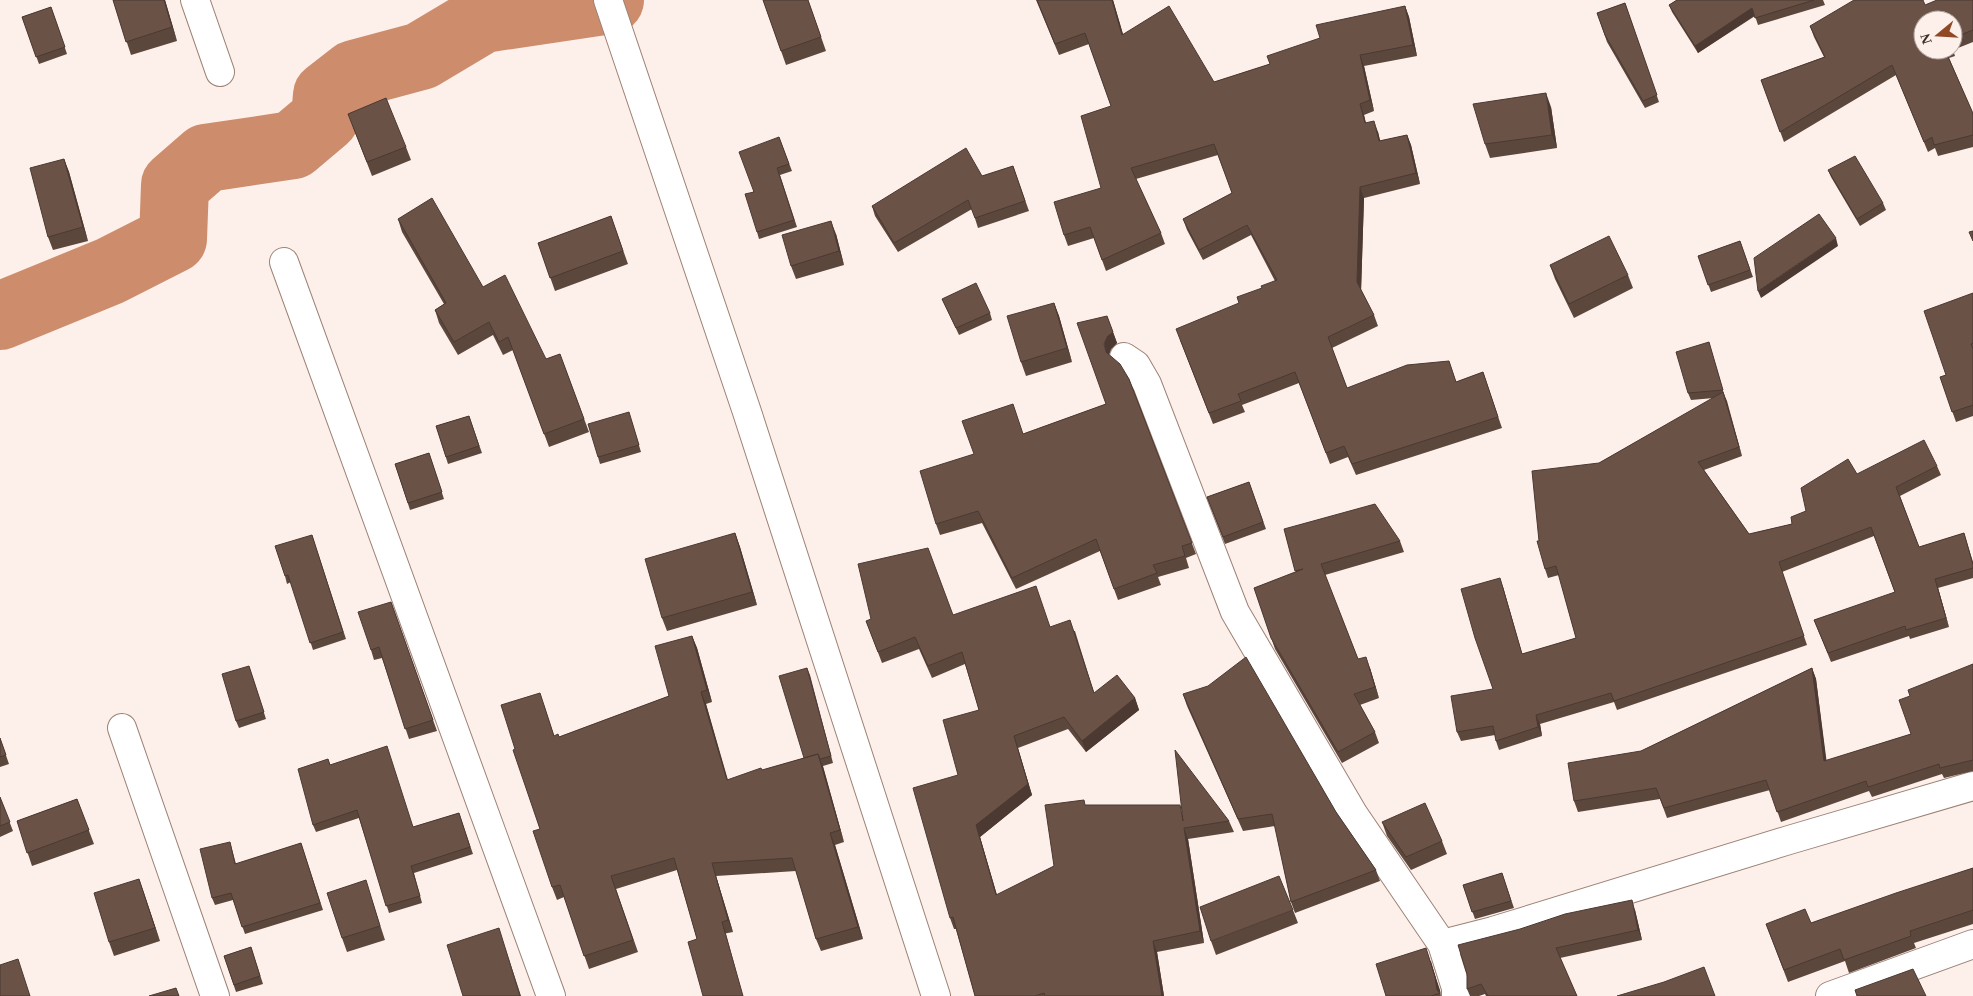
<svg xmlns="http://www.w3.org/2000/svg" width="1973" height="996" font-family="Georgia,serif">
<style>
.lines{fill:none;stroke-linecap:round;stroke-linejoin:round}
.river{stroke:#cd8d6d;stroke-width:68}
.minor-casing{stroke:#9d8275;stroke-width:30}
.minor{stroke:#fff;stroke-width:28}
.wall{fill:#5c473d}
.shaded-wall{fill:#4b3932}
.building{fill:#6b5247;stroke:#4b3932}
</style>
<rect width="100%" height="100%" fill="#fdf0eb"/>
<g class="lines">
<path class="river" d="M 0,316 L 110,271 L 173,239 L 175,185 L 206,158 L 293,145 L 325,118 L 327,95 L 354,74 L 421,56 L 483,19 L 610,0"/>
<defs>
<path id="minor" d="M 195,0 L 220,72
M 608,0 L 747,412 L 936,996
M 284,262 L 551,996
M 1124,357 L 1136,365 L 1147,384 L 1235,612 L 1354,815 L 1442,944
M 122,728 L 215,996
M 1456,996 L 1456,988 L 1442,944 L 1493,931 L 1789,840 L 1973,786
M 1830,996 L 1973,944"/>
</defs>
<use href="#minor" class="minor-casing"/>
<use href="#minor" class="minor"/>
</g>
<path class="wall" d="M 113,0 L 165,0 L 177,41 L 131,55 Z
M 763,0 L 808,0 L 826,51 L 786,65 Z
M 1036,0 L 1113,0 L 1123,34 L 1214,82 L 1270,64 L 1320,38 L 1405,6 L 1409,17 L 1417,56 L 1364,66 L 1374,111 L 1364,115 L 1366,123 L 1378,132 L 1380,141 L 1407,135 L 1411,145 L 1420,184 L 1364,198 L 1361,290 L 1374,315 L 1378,326 L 1332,348 L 1347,388 L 1449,361 L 1456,382 L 1483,372 L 1502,428 L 1356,475 L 1348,457 L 1330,464 L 1299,383 L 1242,405 L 1245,412 L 1213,424 L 1180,340 L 1275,281 L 1251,235 L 1203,260 L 1187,230 L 1183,219 L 1232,193 L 1218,155 L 1136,179 L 1161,233 L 1165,244 L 1106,271 L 1094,238 L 1068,246 L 1064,235 L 1101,188 L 1111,106 L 1089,44 L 1059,55 Z
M 1677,0 L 1823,0 L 1825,5 L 1758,25 L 1755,16 L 1698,53 L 1672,12 L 1669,5 Z
M 1973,0 L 1973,42 L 1953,50 L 1953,20 L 1923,50 L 1953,50 L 1955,56 L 1949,58 L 1973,114 L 1973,147 L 1938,156 L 1935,148 L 1928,152 L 1896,75 L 1784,142 L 1761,80 L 1824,57 L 1814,37 L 1810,26 L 1925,5 Z
M 1625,3 L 1659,102 L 1645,108 L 1607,42 L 1597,13 Z
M 51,7 L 67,54 L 39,64 L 22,17 Z
M 1551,107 L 1557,148 L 1490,158 L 1485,144 Z
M 353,127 L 406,147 L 411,160 L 372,176 Z
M 779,137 L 792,171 L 780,175 L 797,227 L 759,239 L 757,232 L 753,192 Z
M 64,159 L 69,172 L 88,241 L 53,250 L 48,237 Z
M 1013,166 L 1029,211 L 978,228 L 972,209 L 898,252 L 875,216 L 872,206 L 982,176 Z
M 1828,170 L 1883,203 L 1886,210 L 1860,226 L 1831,177 Z
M 611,216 L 628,264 L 555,291 L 538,243 Z
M 398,219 L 483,287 L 546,359 L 560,354 L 589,432 L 549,447 L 513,350 L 503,355 L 493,335 L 458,355 L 439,323 L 435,310 L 444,304 L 402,232 Z
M 836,234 L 844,265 L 796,279 L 791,266 Z
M 1740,241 L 1753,277 L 1711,292 L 1698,256 Z
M 1550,265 L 1628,275 L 1633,288 L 1574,318 L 1555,279 Z
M 1973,293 L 1973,416 L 1956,422 L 1940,377 L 1946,375 Z
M 942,299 L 990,313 L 992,320 L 959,335 Z
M 1054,303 L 1059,316 L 1072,362 L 1026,376 L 1021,362 Z
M 1107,316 L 1117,343 L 1111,349 L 1109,355 L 1129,379 L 1196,554 L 1186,558 L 1189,568 L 1158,577 L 1161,585 L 1118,600 L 1100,551 L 1016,589 L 982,523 L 940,535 L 936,524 L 974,454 L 1023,434 L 1106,404 Z
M 1709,342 L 1742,456 L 1704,470 L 1749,534 L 1792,524 L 1806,511 L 1857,474 L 1937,466 L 1941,475 L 1900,496 L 1919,547 L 1964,533 L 1973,562 L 1973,578 L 1938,588 L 1949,627 L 1910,639 L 1909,636 L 1831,662 L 1814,620 L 1895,593 L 1874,536 L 1782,572 L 1807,645 L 1617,710 L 1614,702 L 1540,724 L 1542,736 L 1499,750 L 1496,741 L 1495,735 L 1461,741 L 1457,732 L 1493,689 L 1503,587 L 1522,654 L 1576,638 L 1559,575 L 1548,578 L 1545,569 L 1539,541 L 1599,463 L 1714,398 L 1691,400 L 1688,393 Z
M 469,416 L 482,453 L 448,464 L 436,426 Z
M 631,419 L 641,452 L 600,464 L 598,457 Z
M 429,453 L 444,499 L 410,510 L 395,464 Z
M 1249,482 L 1266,529 L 1225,544 L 1207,497 Z
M 1284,529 L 1400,541 L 1404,552 L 1325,575 L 1358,659 L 1370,668 L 1379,698 L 1360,705 L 1375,732 L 1379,743 L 1342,763 L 1275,649 L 1254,588 L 1296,572 Z
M 735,533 L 740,547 L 757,605 L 667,631 L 662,618 Z
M 312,535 L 346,639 L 313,650 L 291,582 L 287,584 L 285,576 Z
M 391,602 L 437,731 L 409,739 L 382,658 L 374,660 L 371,650 Z
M 953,615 L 1050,627 L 1075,631 L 1094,693 L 1135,698 L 1139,710 L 1086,752 L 1068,729 L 1018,748 L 1032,795 L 980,837 L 997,895 L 1054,866 L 1086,805 L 1229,821 L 1234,832 L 1188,839 L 1204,943 L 1157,952 L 1164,996 L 975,996 L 956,929 L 954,929 L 950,918 L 958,775 L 979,710 L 965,664 L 932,678 L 919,649 L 882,663 L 866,621 Z
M 692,636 L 697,648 L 712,702 L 706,704 L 728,780 L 804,758 L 807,668 L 833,763 L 823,766 L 844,842 L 835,845 L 863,939 L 821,951 L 816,939 L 796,871 L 716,876 L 733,932 L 697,939 L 677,870 L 616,889 L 638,952 L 589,969 L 564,897 L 557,900 L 552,887 L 540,829 L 515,749 L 544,705 L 554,736 L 559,737 L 669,696 Z
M 1973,664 L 1973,771 L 1944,778 L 1942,774 L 1872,797 L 1869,791 L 1781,822 L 1770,790 L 1667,818 L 1660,799 L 1578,812 L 1574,801 L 1641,751 L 1812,668 L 1816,679 L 1826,761 L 1911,734 L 1910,696 Z
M 249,666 L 266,719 L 239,728 L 236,721 Z
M 1183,694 L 1336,812 L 1376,870 L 1380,881 L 1295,913 L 1291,902 L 1275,826 L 1243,831 L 1187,706 Z
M 0,738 L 9,764 L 0,767 Z
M 328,759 L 330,765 L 413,827 L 459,813 L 473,854 L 414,873 L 422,903 L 389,913 L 359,818 L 316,832 L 313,825 Z
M 0,797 L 13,831 L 0,837 Z
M 77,799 L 94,844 L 32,866 L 17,821 Z
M 1382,822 L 1442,841 L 1447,854 L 1411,870 L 1387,836 Z
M 230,842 L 236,864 L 301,843 L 323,910 L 245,934 L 233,900 L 215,905 L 212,898 Z
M 1973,868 L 1973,924 L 1914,943 L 1916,948 L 1849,973 L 1845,961 L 1788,982 L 1766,924 L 1811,923 Z
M 1502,873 L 1514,908 L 1475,919 L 1463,885 Z
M 139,879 L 160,941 L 114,956 L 109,942 Z
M 370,894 L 385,940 L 347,952 L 342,938 Z
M 1293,910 L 1298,923 L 1216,955 L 1211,941 Z
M 1635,910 L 1642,940 L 1560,958 L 1577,996 L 1486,996 L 1485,994 L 1479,996 L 1470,996 L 1467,989 Z
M 251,947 L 263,984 L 236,992 L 224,956 Z
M 1431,961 L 1441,996 L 1386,996 Z"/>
<path class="shaded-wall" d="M 164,0 L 165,0 L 177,41 L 172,27 Z
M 1112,0 L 1113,0 L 1126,45 L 1122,35 Z
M 1405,6 L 1409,17 L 1417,56 L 1413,45 Z
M 1752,8 L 1755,15 L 1698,53 L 1695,46 Z
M 1360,55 L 1364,66 L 1374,111 L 1370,100 Z
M 1546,93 L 1551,107 L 1557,148 L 1552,135 Z
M 1360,104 L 1364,115 L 1368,134 L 1365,123 Z
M 1374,121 L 1378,132 L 1383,152 L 1379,141 Z
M 1407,135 L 1411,145 L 1420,184 L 1416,173 Z
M 64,159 L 69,172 L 88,241 L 83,227 Z
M 1360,187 L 1364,198 L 1361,293 L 1357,282 Z
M 831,221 L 836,234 L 844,265 L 839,251 Z
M 1836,238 L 1838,246 L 1761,298 L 1758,291 Z
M 1054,303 L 1059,316 L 1072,362 L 1067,348 Z
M 1113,332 L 1117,343 L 1111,349 L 1108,356 L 1106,352 L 1104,344 L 1107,337 Z
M 1723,392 L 1727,401 L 1742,456 L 1739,447 Z
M 735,533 L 740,547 L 757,605 L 752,592 Z
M 1500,578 L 1503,587 L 1525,664 L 1522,654 Z
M 1935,579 L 1938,588 L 1949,627 L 1946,618 Z
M 692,636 L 697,648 L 712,702 L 707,690 Z
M 1366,657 L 1370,668 L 1379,698 L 1375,687 Z
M 807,668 L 810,675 L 833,763 L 831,756 Z
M 1812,668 L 1816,679 L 1828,772 L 1824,761 Z
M 701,692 L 706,704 L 731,793 L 727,780 Z
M 1135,698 L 1139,710 L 1086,752 L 1082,741 Z
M 1536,715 L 1540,724 L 1542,736 L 1538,727 Z
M 1014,736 L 1032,795 L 980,837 L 1000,906 L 996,895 L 976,825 Z
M 818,754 L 823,767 L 844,842 L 840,830 Z
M 1184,828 L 1188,839 L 1204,943 L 1200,931 Z
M 830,833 L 835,845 L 863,939 L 858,927 Z
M 712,863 L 716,876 L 733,932 L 728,920 Z
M 139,879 L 144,893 L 160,941 L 155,928 Z
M 1632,900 L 1635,910 L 1642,940 L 1638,930 Z
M 722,922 L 726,934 L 743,996 Z
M 499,928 L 503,941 L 521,996 L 520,996 Z
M 1153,941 L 1157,952 L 1164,996 L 1162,996 Z
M 1426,948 L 1440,990 L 1441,995 L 1440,993 L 1439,994 Z"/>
<path class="building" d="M 113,0 L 164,0 L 172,27 L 126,42 Z
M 763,0 L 808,0 L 821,37 L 781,51 Z
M 1037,0 L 1112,0 L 1122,35 L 1169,6 L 1214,82 L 1270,64 L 1267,56 L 1320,38 L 1316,25 L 1405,6 L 1413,45 L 1360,55 L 1370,100 L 1360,104 L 1365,123 L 1374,121 L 1379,141 L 1407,135 L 1416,173 L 1360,187 L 1357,282 L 1374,315 L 1328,337 L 1347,388 L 1407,365 L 1449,361 L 1456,382 L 1483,372 L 1498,417 L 1352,464 L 1344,446 L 1326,453 L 1295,372 L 1238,394 L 1241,401 L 1209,413 L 1176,329 L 1239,303 L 1237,297 L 1262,288 L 1261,286 L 1277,280 L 1247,225 L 1199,250 L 1183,219 L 1232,193 L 1214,144 L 1131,168 L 1161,233 L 1102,260 L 1090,227 L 1064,235 L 1054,202 L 1101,188 L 1081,116 L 1111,106 L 1085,33 L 1055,44 Z
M 1677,0 L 1814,0 L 1755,18 L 1752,8 L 1695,46 L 1669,5 Z
M 1854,0 L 1923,0 L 1925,5 L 1937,0 L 1973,0 L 1973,30 L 1953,38 L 1953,20 L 1923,20 L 1923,50 L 1945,50 L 1972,111 L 1973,115 L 1973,135 L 1934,145 L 1932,137 L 1924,142 L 1892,65 L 1780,132 L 1761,80 L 1825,57 L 1810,26 Z
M 1625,3 L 1657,95 L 1643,101 L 1605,35 L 1597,13 Z
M 51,7 L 65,47 L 36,57 L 22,17 Z
M 1546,93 L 1552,135 L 1485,144 L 1473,104 Z
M 386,98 L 406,147 L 367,162 L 348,114 Z
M 779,137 L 789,164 L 777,168 L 794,220 L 757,232 L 745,194 L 754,192 L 739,152 Z
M 966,148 L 982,176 L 1013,166 L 1025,201 L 975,218 L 968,200 L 894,243 L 872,206 Z
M 1855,156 L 1883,203 L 1857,219 L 1828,170 Z
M 64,159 L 83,227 L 48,237 L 30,168 Z
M 432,198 L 483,287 L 505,275 L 546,359 L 560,354 L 584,419 L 544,434 L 508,337 L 499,342 L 489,322 L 454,342 L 435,310 L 446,303 L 398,219 Z
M 1819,214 L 1836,238 L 1758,291 L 1754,258 Z
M 611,216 L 623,251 L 550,278 L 538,243 Z
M 831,221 L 839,251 L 791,266 L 782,235 Z
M 1973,231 L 1973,241 L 1969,232 Z
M 1609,236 L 1628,275 L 1569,304 L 1550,265 Z
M 1740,241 L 1750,270 L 1708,285 L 1698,256 Z
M 976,283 L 990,313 L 956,328 L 942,299 Z
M 1973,293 L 1973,343 L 1971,344 L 1973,349 L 1973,405 L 1952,412 L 1940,377 L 1946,375 L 1924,311 Z
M 1054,303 L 1067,348 L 1021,362 L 1007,316 Z
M 1107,316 L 1113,332 L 1107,337 L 1104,344 L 1106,352 L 1120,364 L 1129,379 L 1192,543 L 1182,546 L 1185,556 L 1153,565 L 1157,573 L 1114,589 L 1096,539 L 1012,578 L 978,511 L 936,524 L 920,471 L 974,454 L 962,421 L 1013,404 L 1023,434 L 1106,404 L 1077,323 Z
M 1709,342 L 1723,390 L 1688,393 L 1676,352 Z
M 1723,392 L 1739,447 L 1698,462 L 1749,534 L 1792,524 L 1791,517 L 1806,511 L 1801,488 L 1848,459 L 1857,474 L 1924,440 L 1937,466 L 1896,487 L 1919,547 L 1964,533 L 1973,565 L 1973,568 L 1935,579 L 1946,618 L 1906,630 L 1905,626 L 1828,653 L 1814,620 L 1895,592 L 1871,527 L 1779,562 L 1804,636 L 1614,701 L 1611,693 L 1536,715 L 1538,727 L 1496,741 L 1493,726 L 1457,732 L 1451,696 L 1493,689 L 1475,638 L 1461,589 L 1500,578 L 1522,654 L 1576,638 L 1556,566 L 1545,569 L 1537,541 L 1539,541 L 1532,471 L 1599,463 Z
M 629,412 L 639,445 L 598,457 L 588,424 Z
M 469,416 L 479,446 L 446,457 L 436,426 Z
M 429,453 L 442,492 L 408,503 L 395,464 Z
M 1249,482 L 1263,522 L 1223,537 L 1207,497 Z
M 1375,504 L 1400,541 L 1321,564 L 1358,659 L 1366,657 L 1375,687 L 1354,694 L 1375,732 L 1338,752 L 1271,638 L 1254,588 L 1303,569 L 1295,571 L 1284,529 Z
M 735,533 L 752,592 L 662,618 L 645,559 Z
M 312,535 L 343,632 L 310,643 L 288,575 L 285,576 L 275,546 Z
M 928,548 L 953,615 L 1036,586 L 1050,627 L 1070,620 L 1094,693 L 1117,675 L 1135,698 L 1082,741 L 1064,717 L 1014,736 L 1028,784 L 976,825 L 996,895 L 1054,866 L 1045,805 L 1084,800 L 1085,805 L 1180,805 L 1183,821 L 1175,750 L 1229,821 L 1184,828 L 1200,931 L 1153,941 L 1162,996 L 1045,996 L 1044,993 L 1035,996 L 975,996 L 953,917 L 950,918 L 913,788 L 958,775 L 943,720 L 979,710 L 962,652 L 928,666 L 915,637 L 878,652 L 866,621 L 871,619 L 858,564 Z
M 391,602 L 433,720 L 405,729 L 379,647 L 371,650 L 358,612 Z
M 692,636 L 707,690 L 701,692 L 727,780 L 761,768 L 762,770 L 818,754 L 840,830 L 830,833 L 858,927 L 816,939 L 792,858 L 712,863 L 728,920 L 722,922 L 743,996 L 703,996 L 688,942 L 697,939 L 674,858 L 611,876 L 633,940 L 584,956 L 560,885 L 552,887 L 533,831 L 540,829 L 513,750 L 515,749 L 501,705 L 540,693 L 554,736 L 558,734 L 559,737 L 669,696 L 655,646 Z
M 1246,657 L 1336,812 L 1376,870 L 1291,902 L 1272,814 L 1238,819 L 1183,694 L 1208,686 Z
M 1973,664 L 1973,760 L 1940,768 L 1939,764 L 1868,787 L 1866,781 L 1777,812 L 1766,780 L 1664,808 L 1656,788 L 1574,801 L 1568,763 L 1641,751 L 1812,668 L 1824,761 L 1911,734 L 1899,700 L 1910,696 L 1908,690 Z
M 249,666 L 264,712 L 236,721 L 222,674 Z
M 807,668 L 831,756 L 820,759 L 818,754 L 804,758 L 779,676 Z
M 0,738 L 6,755 L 0,757 Z
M 387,746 L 413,827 L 459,813 L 470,847 L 411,866 L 420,896 L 386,906 L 357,810 L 313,825 L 298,769 L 328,759 L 330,765 Z
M 0,797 L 10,822 L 0,826 Z
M 77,799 L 89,830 L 27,853 L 17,821 Z
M 1425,803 L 1442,841 L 1406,857 L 1382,822 Z
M 230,842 L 235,864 L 301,843 L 320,903 L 242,927 L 231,893 L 212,898 L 200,849 Z
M 1973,868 L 1973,910 L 1910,931 L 1911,936 L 1844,960 L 1840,949 L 1784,970 L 1766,924 L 1805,909 L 1811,923 L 1896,893 Z
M 1502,873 L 1511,901 L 1472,912 L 1463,885 Z
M 1279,876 L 1293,910 L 1211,941 L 1200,907 Z
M 139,879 L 155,928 L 109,942 L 94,893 Z
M 366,880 L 380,926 L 342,938 L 327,893 Z
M 1632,900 L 1638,930 L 1556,948 L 1577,996 L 1488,996 L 1481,984 L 1467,989 L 1467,974 L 1458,945 L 1520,929 L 1565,914 Z
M 499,928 L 520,996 L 463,996 L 447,945 Z
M 251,947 L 260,976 L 234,985 L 224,956 Z
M 1426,948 L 1435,977 L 1437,990 L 1440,993 L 1431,996 L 1386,996 L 1376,964 Z
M 18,959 L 30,996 L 0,996 L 0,965 Z
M 1704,967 L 1715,996 L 1617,996 L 1664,982 Z
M 1913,969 L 1926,996 L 1857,996 L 1855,990 Z
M 176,988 L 179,996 L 149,996 Z"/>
<g transform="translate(1938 35) rotate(252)"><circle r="24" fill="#fdf0eb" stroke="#aea29d"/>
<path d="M0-4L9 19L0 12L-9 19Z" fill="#904924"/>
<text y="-8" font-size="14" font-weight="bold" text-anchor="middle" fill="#382d28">N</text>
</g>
</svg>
